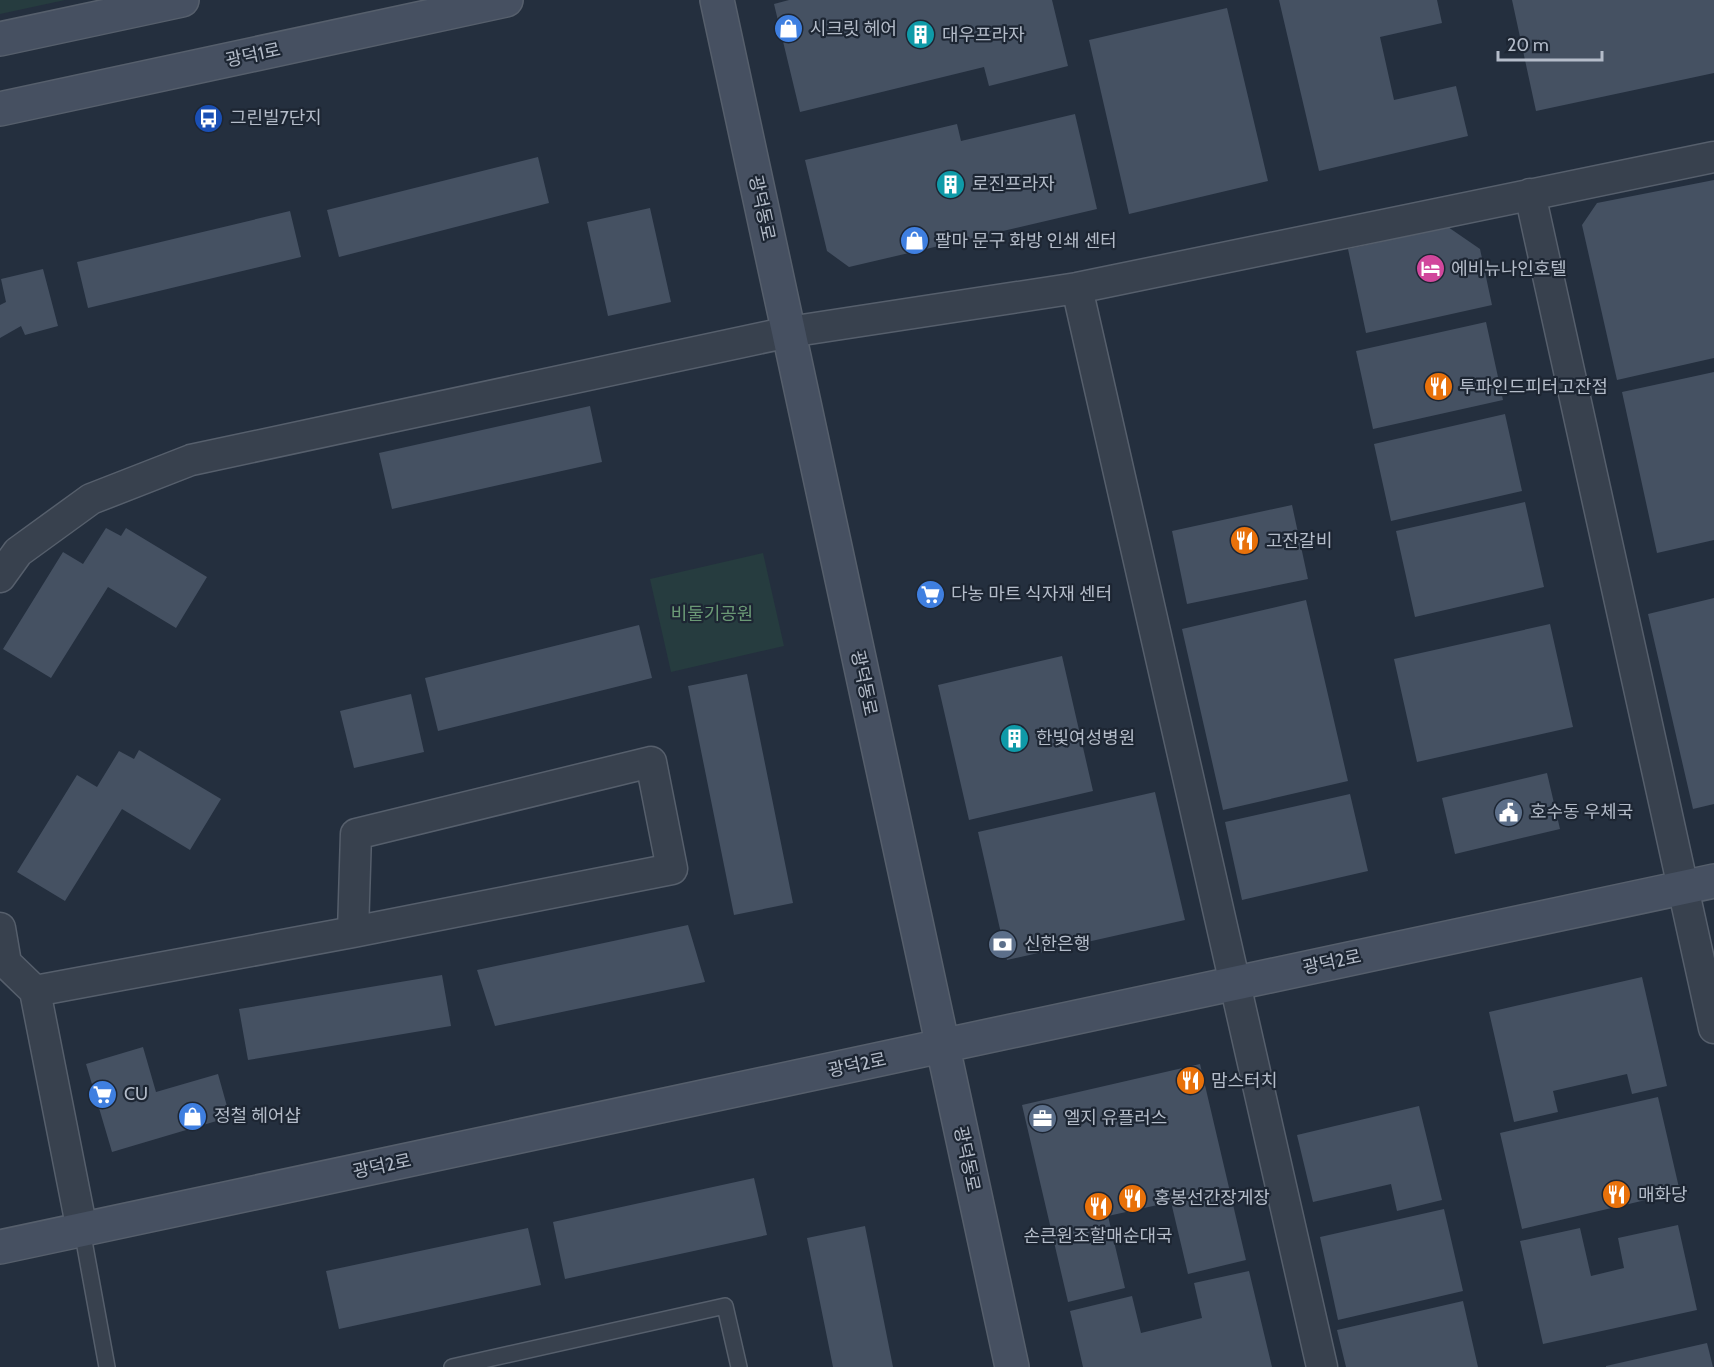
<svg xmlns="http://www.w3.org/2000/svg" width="1714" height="1367" font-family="Cabin,'Noto Sans KR',sans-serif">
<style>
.green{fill:#263c3f}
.building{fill:#455162}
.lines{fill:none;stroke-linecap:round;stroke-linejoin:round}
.lane-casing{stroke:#565f6c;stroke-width:18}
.street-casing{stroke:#565f6c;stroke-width:33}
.secondary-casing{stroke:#565f6c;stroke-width:36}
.lane{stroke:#38414e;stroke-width:15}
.street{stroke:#38414e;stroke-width:30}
.secondary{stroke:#465061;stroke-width:33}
.labels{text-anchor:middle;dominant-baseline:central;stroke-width:4.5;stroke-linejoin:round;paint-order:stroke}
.poi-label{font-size:18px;fill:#b4bcc9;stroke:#1d2633;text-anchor:start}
.street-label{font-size:18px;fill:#b4bcc9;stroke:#1d2633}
.park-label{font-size:18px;fill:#6b9a76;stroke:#1d2633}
</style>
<rect width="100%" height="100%" fill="#242f3e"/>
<path class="green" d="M 0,0 L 65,0 L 0,14 Z
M 763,553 L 784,646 L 671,672 L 650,579 Z"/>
<path class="building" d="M 789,0 L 1052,0 L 1068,66 L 989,86 L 984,67 L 800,112 L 774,4 Z
M 1279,0 L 1437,0 L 1442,23 L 1380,37 L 1394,100 L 1456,86 L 1468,136 L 1319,171 Z
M 1512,0 L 1714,0 L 1714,73 L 1536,111 Z
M 1227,8 L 1268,181 L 1129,214 L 1089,40 Z
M 1075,114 L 1097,209 L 849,267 L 827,251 L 805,160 L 957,124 L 961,141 Z
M 538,157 L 549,203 L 339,257 L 327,210 Z
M 1714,180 L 1714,358 L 1617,380 L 1582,225 L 1597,203 Z
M 650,208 L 671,302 L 608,316 L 587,222 Z
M 290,211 L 301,257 L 88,308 L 77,262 Z
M 1448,227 L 1480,249 L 1492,305 L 1366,333 L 1348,249 Z
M 43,269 L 58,326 L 25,335 L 21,326 L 0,338 L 0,305 L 6,302 L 1,279 Z
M 1486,322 L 1503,400 L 1373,429 L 1356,351 Z
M 1714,372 L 1714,540 L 1657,553 L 1622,392 Z
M 590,406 L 602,462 L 392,509 L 379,453 Z
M 1505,414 L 1522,491 L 1391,521 L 1374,444 Z
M 1525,502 L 1544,587 L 1415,617 L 1396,531 Z
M 1292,505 L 1308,579 L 1187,604 L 1172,531 Z
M 106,528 L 121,536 L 126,528 L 207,577 L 176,628 L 108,587 L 51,678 L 3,649 L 63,552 L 83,564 Z
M 1714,598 L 1714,804 L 1693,809 L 1648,614 Z
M 1306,600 L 1348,781 L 1223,810 L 1182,629 Z
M 1550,624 L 1573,727 L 1417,762 L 1394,659 Z
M 639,625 L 652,678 L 438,731 L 425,678 Z
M 1062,656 L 1093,791 L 969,820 L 938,685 Z
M 747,674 L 793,903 L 734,915 L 688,686 Z
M 411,694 L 424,752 L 354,768 L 340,711 Z
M 139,750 L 221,799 L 190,850 L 122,809 L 65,901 L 17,872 L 77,775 L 97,787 L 119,751 L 134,759 Z
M 1547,773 L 1560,829 L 1455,854 L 1442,798 Z
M 1155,792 L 1185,920 L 1007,960 L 978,832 Z
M 1350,794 L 1368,871 L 1242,900 L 1225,822 Z
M 688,925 L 705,982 L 495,1026 L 477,970 Z
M 442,975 L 451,1026 L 248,1060 L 239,1009 Z
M 1642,977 L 1667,1086 L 1632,1094 L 1627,1074 L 1553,1091 L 1558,1112 L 1514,1122 L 1489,1012 Z
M 143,1047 L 156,1092 L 218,1074 L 230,1117 L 112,1152 L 86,1064 Z
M 1200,1064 L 1246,1260 L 1188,1274 L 1171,1202 L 1108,1216 L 1125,1288 L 1068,1302 L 1022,1105 Z
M 1658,1097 L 1680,1192 L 1522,1229 L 1500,1133 Z
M 1419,1106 L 1442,1200 L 1397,1211 L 1391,1184 L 1313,1202 L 1297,1135 Z
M 754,1178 L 767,1235 L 565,1279 L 553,1222 Z
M 1444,1209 L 1463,1291 L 1338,1320 L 1320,1237 Z
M 1678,1225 L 1697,1310 L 1543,1344 L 1520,1241 L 1580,1228 L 1591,1276 L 1624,1268 L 1618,1238 Z
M 865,1226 L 893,1367 L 833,1367 L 807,1238 Z
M 528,1228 L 541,1285 L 339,1329 L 326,1271 Z
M 1249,1271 L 1272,1367 L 1083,1367 L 1070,1311 L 1132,1296 L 1141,1333 L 1202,1318 L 1194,1283 Z
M 1463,1301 L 1478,1367 L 1346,1367 L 1337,1330 Z
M 1707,1343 L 1713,1367 L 1606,1367 L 1606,1366 Z"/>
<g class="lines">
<defs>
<path id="lane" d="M 82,1230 L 107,1367
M 452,1367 L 725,1306 L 739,1367"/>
<path id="street" d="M 1530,194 L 1714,1028
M 1077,288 L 1322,1367
M 0,577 L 18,552 L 91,499 L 191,460 L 789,332 L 1077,288 L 1714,157
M 0,928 L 6,963 L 35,991
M 82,1230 L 35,991 L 353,932 L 672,869 L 651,762 L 356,834 L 353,932"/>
<path id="secondary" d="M 717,0 L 1012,1367
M 0,39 L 182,0
M 0,109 L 506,0
M 0,1247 L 1714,881"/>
</defs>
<use href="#lane" class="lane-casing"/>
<use href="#street" class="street-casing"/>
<use href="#secondary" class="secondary-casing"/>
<use href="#lane" class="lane"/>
<use href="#street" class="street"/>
<use href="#secondary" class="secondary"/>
</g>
<defs>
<symbol id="shop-disc" viewBox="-11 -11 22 22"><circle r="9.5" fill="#3f7fe0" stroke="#1d2633"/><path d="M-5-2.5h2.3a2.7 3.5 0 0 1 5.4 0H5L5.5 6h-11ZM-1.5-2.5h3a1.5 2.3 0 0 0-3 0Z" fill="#fff"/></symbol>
<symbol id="building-disc" viewBox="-11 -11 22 22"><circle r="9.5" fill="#0f9aa8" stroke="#1d2633"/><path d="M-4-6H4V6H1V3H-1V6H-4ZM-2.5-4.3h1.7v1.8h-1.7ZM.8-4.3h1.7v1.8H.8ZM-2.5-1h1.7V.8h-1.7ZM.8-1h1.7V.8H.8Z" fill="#fff"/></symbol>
<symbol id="bus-disc" viewBox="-11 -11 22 22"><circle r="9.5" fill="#1a4fb4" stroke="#1d2633"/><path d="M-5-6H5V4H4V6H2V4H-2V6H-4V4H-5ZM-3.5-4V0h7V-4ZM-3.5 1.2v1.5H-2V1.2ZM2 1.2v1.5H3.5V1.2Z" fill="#fff"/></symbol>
<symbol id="hotel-disc" viewBox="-11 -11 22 22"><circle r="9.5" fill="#d1479c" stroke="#1d2633"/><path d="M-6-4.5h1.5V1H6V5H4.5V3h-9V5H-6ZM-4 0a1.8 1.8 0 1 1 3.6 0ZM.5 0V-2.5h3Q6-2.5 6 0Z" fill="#fff"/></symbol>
<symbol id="restaurant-disc" viewBox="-11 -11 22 22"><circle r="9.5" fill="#e8710a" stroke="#1d2633"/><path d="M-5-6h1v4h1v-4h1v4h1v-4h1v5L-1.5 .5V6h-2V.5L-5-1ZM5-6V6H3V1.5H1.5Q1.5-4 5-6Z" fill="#fff"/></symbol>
<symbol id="supermarket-disc" viewBox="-11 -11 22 22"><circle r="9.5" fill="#3f7fe0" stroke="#1d2633"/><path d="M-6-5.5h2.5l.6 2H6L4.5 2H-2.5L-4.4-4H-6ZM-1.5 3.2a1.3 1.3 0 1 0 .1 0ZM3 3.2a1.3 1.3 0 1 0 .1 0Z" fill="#fff"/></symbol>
<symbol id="civic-disc" viewBox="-11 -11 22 22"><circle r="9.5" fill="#5c6f8a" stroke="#1d2633"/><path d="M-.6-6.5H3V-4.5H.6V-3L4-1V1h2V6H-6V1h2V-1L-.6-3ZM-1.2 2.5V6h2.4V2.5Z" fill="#fff"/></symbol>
<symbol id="bank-disc" viewBox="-11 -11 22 22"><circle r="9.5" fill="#5c6f8a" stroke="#1d2633"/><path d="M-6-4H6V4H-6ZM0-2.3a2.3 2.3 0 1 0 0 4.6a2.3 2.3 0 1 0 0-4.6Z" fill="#fff"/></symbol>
<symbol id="office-disc" viewBox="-11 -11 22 22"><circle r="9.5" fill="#5c6f8a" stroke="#1d2633"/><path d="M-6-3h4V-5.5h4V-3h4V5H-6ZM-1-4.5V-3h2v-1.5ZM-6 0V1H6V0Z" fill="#fff"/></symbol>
</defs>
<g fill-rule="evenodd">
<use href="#shop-disc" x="772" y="12" width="33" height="33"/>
<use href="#building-disc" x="904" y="18" width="33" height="33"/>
<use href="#bus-disc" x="192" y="102" width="33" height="33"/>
<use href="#building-disc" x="934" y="168" width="33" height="33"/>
<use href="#shop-disc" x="898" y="224" width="33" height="33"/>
<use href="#hotel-disc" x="1414" y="252" width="33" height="33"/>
<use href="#restaurant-disc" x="1422" y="370" width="33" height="33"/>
<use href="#restaurant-disc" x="1228" y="524" width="33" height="33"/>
<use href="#supermarket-disc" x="914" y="578" width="33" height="33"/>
<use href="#building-disc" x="998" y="722" width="33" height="33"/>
<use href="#civic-disc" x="1492" y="796" width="33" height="33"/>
<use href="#bank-disc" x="986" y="928" width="33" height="33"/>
<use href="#restaurant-disc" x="1174" y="1064" width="33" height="33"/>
<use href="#supermarket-disc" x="86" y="1078" width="33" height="33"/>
<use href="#shop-disc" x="176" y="1100" width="33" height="33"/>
<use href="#office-disc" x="1026" y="1102" width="33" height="33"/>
<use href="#restaurant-disc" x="1600" y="1178" width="33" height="33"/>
<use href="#restaurant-disc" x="1116" y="1182" width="33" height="33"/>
<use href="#restaurant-disc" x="1082" y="1190" width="33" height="33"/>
</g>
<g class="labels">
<g class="poi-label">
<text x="810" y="29">시크릿 헤어</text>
<text x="942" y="35">대우프라자</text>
<text x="230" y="118">그린빌7단지</text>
<text x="972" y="184">로진프라자</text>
<text x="935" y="241">팔마 문구 화방 인쇄 센터</text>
<text x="1451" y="269">에비뉴나인호텔</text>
<text x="1459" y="387">투파인드피터고잔점</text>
<text x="1266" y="541">고잔갈비</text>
<text x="951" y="594">다농 마트 식자재 센터</text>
<text x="1036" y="738">한빛여성병원</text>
<text x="1530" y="812">호수동 우체국</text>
<text x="1024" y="944">신한은행</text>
<text x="1211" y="1081">맘스터치</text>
<text x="124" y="1094">CU</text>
<text x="214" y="1116">정철 헤어샵</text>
<text x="1064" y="1118">엘지 유플러스</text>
<text x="1638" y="1195">매화당</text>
<text x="1154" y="1198">홍봉선간장게장</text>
<text x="1098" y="1236" text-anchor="middle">손큰원조할매순대국</text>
</g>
<g class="street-label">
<text transform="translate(253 55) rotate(-12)">광덕1로</text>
<text transform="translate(762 208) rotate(78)">광덕동로</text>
<text transform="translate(864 683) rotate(78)">광덕동로</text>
<text transform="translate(1332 962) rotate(-12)">광덕2로</text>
<text transform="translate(857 1065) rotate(-12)">광덕2로</text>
<text transform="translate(967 1159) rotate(78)">광덕동로</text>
<text transform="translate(382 1166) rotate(-12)">광덕2로</text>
</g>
<g class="park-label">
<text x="712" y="614">비둘기공원</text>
</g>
</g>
<path d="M1498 51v9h104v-9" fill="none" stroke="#b4bcc9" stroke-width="3"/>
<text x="1507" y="51" font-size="18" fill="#b4bcc9" stroke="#1d2633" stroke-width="4.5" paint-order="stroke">20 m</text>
</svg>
